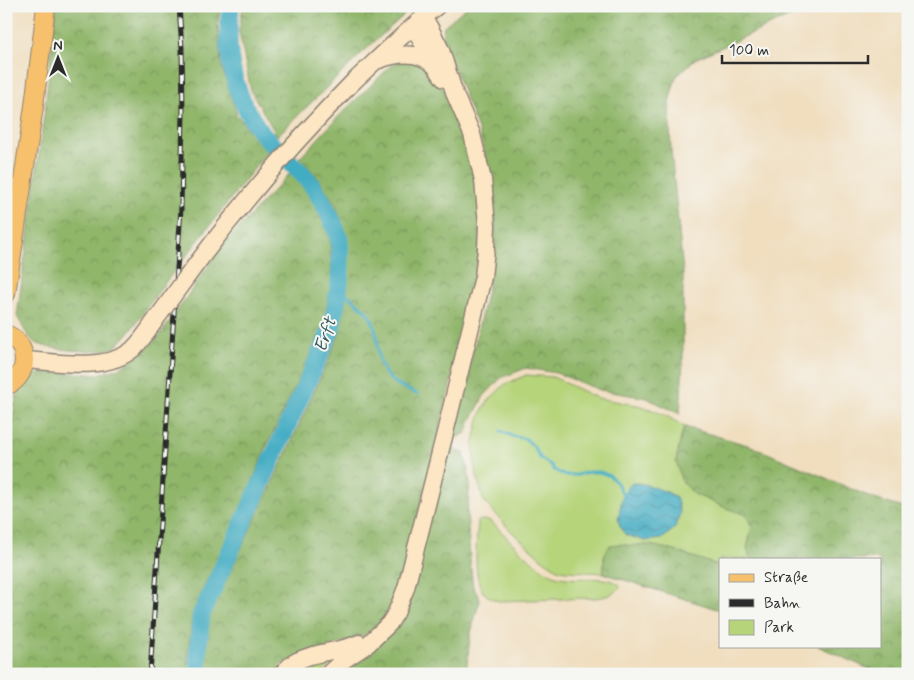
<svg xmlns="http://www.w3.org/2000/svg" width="914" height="680" font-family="Mynerve,sans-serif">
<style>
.green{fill:#b6d47a;stroke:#708052;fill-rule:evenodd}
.forest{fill:url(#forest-crowns);stroke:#5e704a}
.water{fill:url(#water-waves);stroke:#376c77}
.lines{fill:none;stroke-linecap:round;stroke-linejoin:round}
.stream{stroke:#43acc3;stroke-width:3}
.river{stroke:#43acc3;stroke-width:18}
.secondary-casing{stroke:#8e8475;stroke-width:19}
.primary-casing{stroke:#8e8475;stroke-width:20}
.secondary{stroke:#fce6c4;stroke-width:16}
.primary{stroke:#f7c06c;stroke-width:18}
.rail-casing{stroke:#2b2b2b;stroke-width:5}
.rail{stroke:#f6f6f2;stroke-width:3;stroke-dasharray:9;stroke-linecap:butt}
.secondary-bridge-casing{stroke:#8e8475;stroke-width:19;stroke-linecap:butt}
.secondary-bridge{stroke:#fce6c4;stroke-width:16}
.labels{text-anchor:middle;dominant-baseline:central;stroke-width:4;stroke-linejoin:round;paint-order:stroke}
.water-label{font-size:18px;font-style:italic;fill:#335860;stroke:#f6f6f2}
</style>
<defs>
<pattern id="forest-crowns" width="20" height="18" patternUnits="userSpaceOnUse" patternTransform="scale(1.25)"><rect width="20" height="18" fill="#90b66a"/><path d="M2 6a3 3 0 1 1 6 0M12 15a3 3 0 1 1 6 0" fill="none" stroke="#769457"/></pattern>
<pattern id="water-waves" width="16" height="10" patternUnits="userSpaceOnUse" patternTransform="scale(1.25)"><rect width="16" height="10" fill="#43acc3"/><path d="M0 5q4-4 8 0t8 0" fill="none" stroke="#388c9f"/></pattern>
</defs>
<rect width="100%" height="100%" fill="#f6f6f2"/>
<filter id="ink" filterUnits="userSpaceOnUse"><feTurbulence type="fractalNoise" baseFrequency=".02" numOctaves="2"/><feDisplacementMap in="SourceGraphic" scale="10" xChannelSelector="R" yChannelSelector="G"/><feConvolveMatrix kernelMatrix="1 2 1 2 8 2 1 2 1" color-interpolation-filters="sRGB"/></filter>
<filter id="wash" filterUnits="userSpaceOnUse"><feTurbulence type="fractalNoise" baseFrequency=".0096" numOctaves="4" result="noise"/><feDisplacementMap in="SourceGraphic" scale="20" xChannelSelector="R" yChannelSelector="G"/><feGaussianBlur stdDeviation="1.12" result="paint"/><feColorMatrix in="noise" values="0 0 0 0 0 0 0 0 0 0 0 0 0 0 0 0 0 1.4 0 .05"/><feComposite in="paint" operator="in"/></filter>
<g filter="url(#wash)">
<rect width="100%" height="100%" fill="#f0debf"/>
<path class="green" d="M 526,375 L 553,377 L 597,398 L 642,406 L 665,415 L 685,427 L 682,433 L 726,508 L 746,515 L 752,526 L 747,549 L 751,559 L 720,559 L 720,566 L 675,551 L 638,545 L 632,546 L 619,544 L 604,556 L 604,573 L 565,571 L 557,569 L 541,558 L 511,531 L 489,507 L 483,499 L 475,468 L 473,446 L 479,419 L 483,409 L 489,400 L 504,385 ZM 639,483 L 667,492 L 676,497 L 680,513 L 675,528 L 622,498 L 626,490 L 632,484 Z
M 483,520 L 491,521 C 507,537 535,569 556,576 C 574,582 609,573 621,586 C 614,595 605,597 595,598 L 498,601 C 493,599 488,597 484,593 C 472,579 477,539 478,521 Z
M 342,654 L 321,674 L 288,674 L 291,670 Z"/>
<path class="forest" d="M 56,6 L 221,6 L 218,22 L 221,64 L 237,115 L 267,152 C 230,200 192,248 155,296 C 144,312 134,328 121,341 C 119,343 118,345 115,347 C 102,355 46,350 34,342 C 27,337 21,323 17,316 L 45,109 Z
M 243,6 L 414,6 L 363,52 L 277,136 L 251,91 L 239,32 Z
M 468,6 L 813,6 L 695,59 L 676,77 L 669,102 L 671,150 L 683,272 L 683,362 L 680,414 L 647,398 L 600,390 L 556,373 L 526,368 L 501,378 L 484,396 L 470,422 L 466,433 L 458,437 L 452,433 L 473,352 L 489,281 L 494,249 L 495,225 L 491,178 L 479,132 L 442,38 L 444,26 Z
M 396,61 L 415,61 L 429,67 L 449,97 L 466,139 L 477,180 L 481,224 L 477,276 L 400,588 L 382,621 L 364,635 L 283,663 L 273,674 L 207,674 L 205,651 L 209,616 L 286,454 L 338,338 L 347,289 L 347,237 L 335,204 L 318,178 L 300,158 L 342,113 Z
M 291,172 L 314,202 L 330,237 L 332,281 L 322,330 L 266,448 L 231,536 L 207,580 L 193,613 L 188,653 L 189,674 L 6,674 L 6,456 L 18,387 L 28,378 L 42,372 L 98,374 L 118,369 L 141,354 L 161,334 L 222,246 Z
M 685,427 L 751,446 L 875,499 L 908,510 L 908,674 L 880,674 L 818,646 L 880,646 L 880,559 L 751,559 L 747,549 L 752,527 L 746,515 L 726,508 L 694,494 L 681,480 L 676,460 L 682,433 Z
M 455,450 L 464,453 L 468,469 L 470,484 L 467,511 L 470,562 L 473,587 L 480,599 L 470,636 L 466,674 L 338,674 L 389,633 L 448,451 Z
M 619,544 L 632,546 L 638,545 L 651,545 L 675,551 L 720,566 L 720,610 L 605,574 L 604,573 C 604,563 603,554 610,545 Z"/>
<path class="water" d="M 632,483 C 647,483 663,490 676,497 L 680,513 L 675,528 L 662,539 L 645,541 L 626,535 L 621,529 L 618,520 L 622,498 L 626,490 Z"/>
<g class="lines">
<path class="stream" d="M 339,288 C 349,296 367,309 372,320 C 377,330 377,340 378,351 C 380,378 395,384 417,394
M 501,431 L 512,436 L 526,439 L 534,447 L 540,458 L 552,466 L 554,470 L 564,475 L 577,475 L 589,472 L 600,472 L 610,476 L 617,483 L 623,495"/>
<path class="river" d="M 199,674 L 198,653 L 201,615 L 331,330 C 336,305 342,280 340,255 C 340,250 340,244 339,239 C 335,223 318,191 307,179 C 295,166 281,154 269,141 C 235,104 223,55 231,6"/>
</g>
</g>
<g filter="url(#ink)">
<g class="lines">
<defs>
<path id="secondary" d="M 418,22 L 418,35 L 435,66 L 444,79
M 379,60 C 398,53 419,50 435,66
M 189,274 C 239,206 293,143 352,83 C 380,57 407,30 437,6
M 25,360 C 57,362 107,372 133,349 C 141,341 148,331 154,322
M 282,674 C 286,669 291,664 297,661 C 316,651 339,652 359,643
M 328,674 L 341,662 L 368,644 L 389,624 L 396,613 L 406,588 L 444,437 L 483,277 L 486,249 L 487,225 L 483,180 L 472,134 L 455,95 L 441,50 L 429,26 L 418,22"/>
<path id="primary" d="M 6,294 L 34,106 L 46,6
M 6,334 C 30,343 30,377 6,386"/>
</defs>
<use href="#secondary" class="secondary-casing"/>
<use href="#primary" class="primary-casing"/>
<use href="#secondary" class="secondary"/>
<use href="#primary" class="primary"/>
<defs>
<path id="rail" d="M 150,674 L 181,208 L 183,112 L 182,48 L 179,6"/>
</defs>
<use href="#rail" class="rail-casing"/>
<use href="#rail" class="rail"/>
<defs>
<path id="secondary-bridge" d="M 154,322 L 189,274"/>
</defs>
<use href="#secondary-bridge" class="secondary-bridge-casing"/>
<use href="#secondary-bridge" class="secondary-bridge"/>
</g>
</g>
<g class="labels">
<g class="water-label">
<text transform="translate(326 335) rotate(-71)">Erft</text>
</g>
</g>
<rect width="914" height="680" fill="none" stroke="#f6f6f2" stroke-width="25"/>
<rect x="719" y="558" width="162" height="90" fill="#f6f6f2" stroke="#a5a5a2"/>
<rect x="729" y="574" width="25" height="8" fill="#f7c06c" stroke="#a5a5a2"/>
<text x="764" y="582" font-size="15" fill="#2b2b2b">Straße</text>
<rect x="729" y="599" width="25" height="8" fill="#2b2b2b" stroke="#a5a5a2"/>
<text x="764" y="608" font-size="15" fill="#2b2b2b">Bahn</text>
<rect x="729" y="620" width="25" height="15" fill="#b6d47a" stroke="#a5a5a2"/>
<text x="764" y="632" font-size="15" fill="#2b2b2b">Park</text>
<g transform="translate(58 58)" stroke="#f6f6f2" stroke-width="4" paint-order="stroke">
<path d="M0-4L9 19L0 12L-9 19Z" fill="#2b2b2b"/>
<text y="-8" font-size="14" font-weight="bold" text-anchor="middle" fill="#2b2b2b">N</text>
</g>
<path d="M722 55v8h146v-8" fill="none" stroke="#2b2b2b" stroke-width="2.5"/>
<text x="729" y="55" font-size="15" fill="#2b2b2b" stroke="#f6f6f2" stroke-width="4" paint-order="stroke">100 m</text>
</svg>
